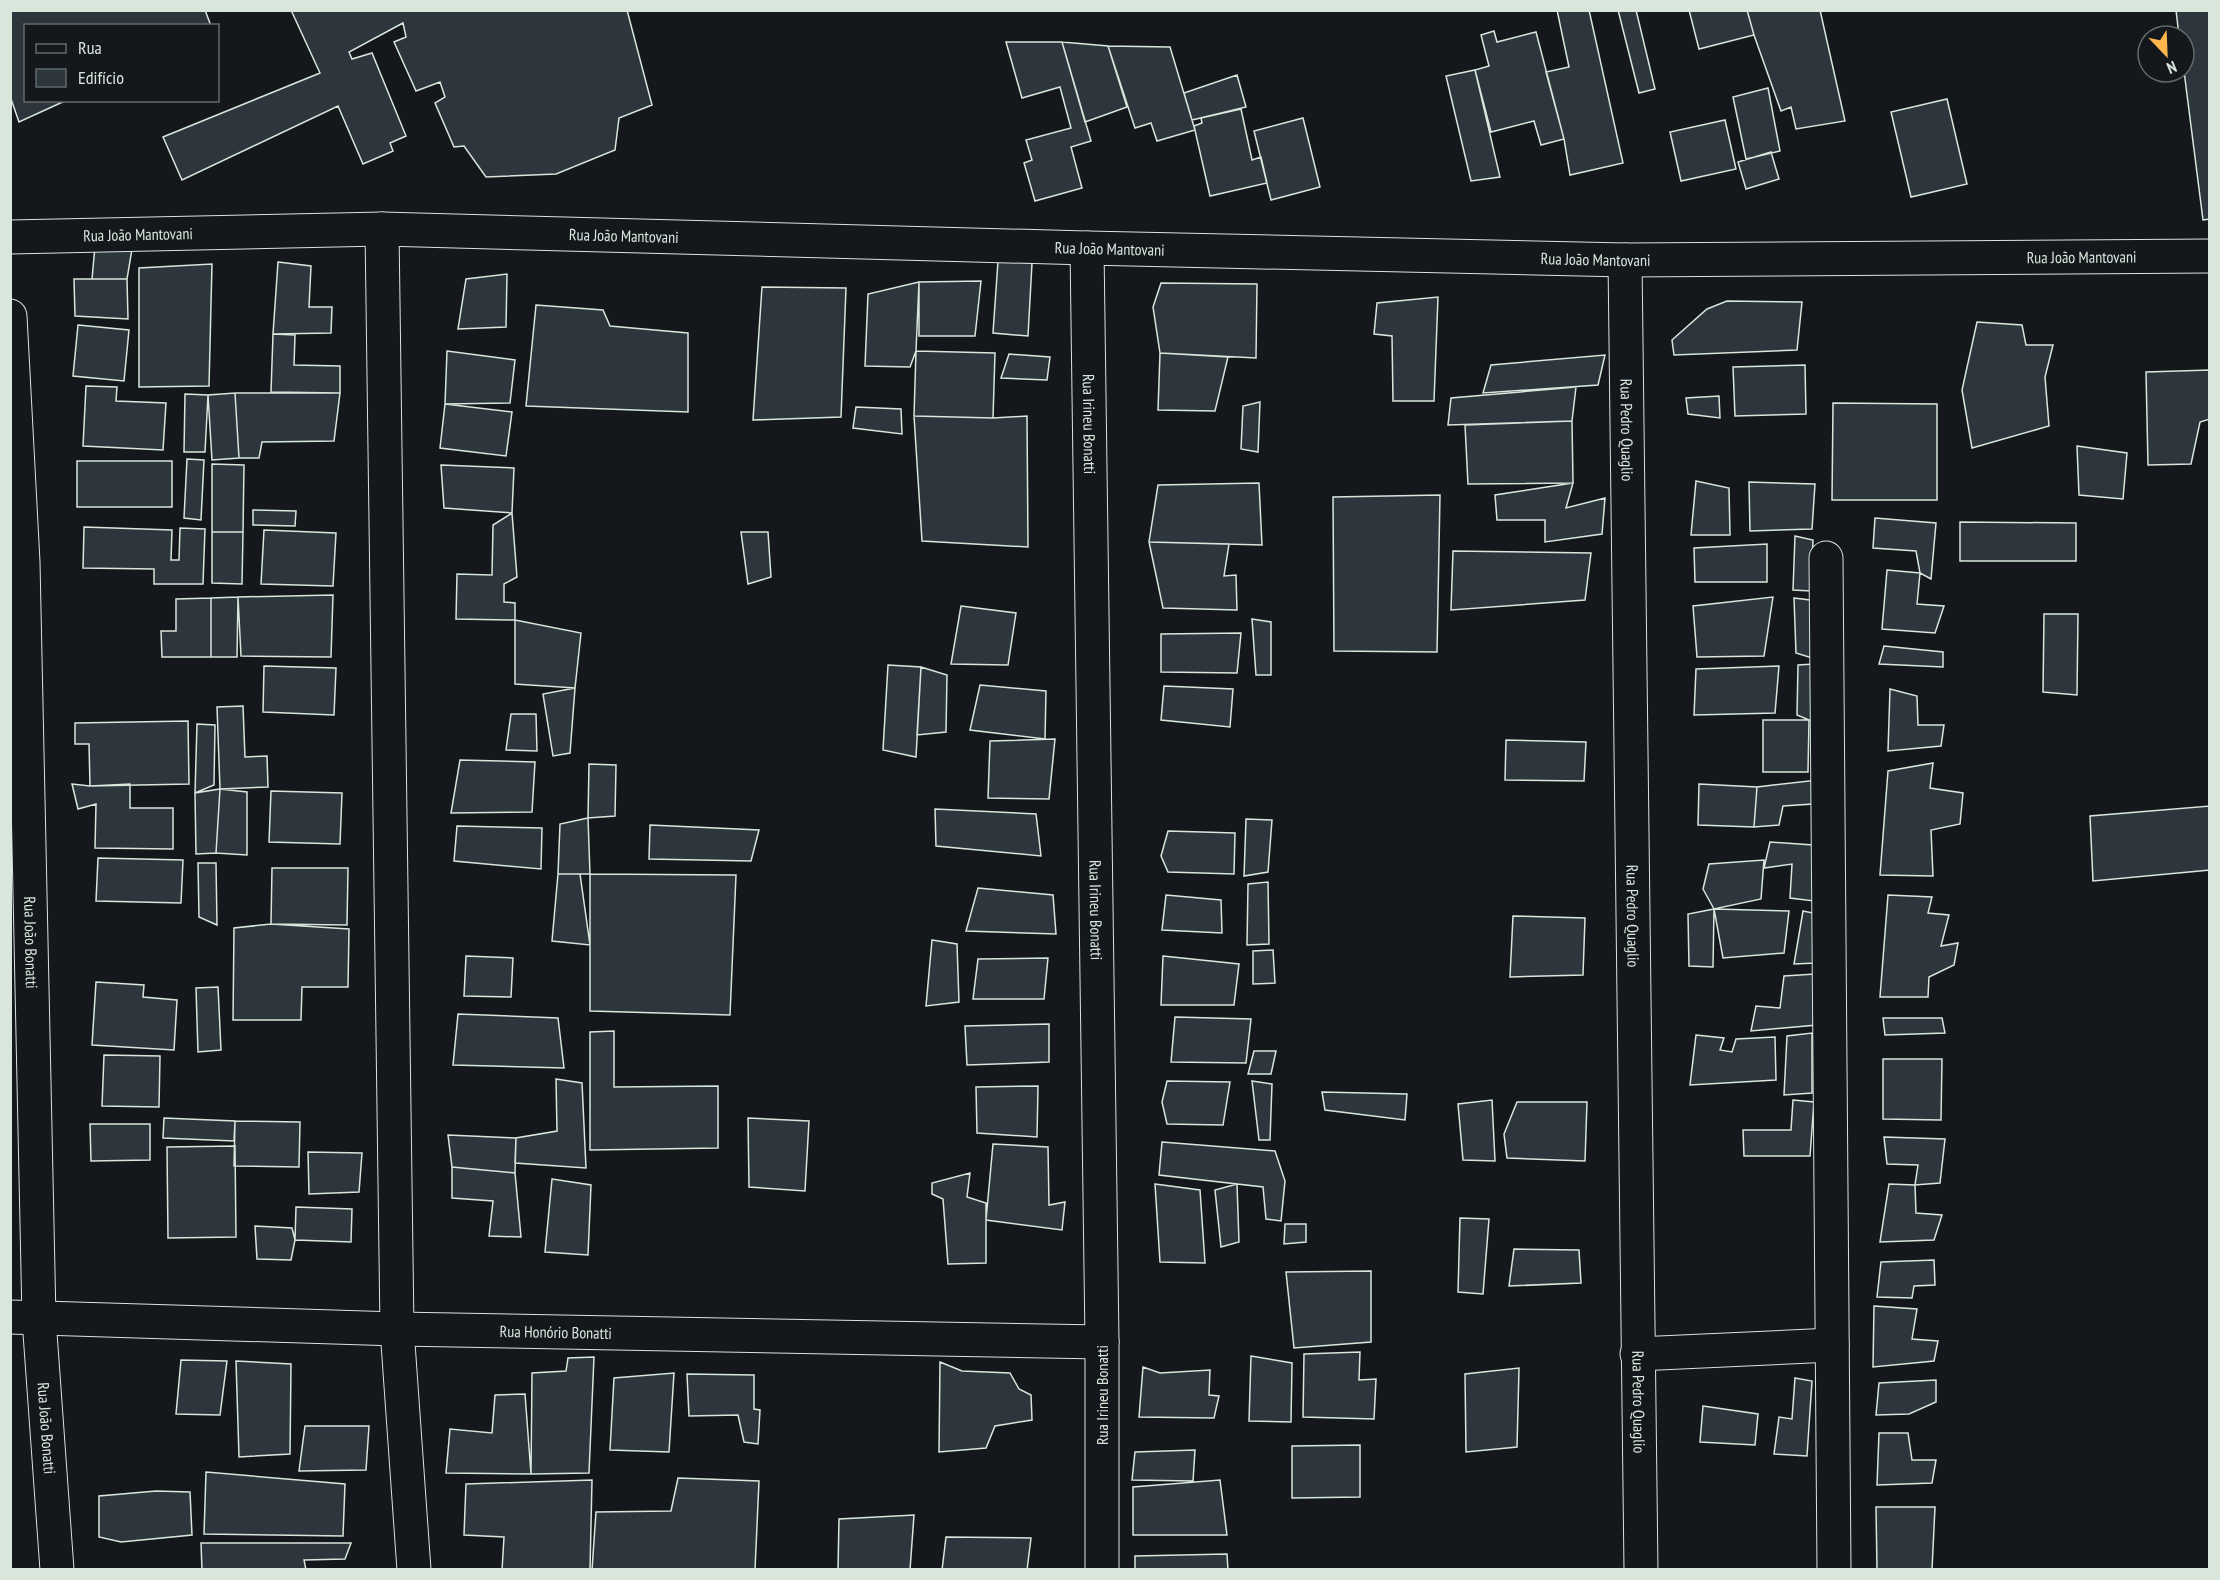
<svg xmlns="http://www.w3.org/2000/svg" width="2220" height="1580" font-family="'PT Sans Narrow',sans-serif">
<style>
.building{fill:#2c363c;stroke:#d8e6dc;stroke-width:1.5}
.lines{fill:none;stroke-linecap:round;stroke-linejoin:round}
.minor-casing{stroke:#d8e6dc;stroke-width:35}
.minor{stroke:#14181c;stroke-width:33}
.labels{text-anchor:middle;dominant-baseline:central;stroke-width:4.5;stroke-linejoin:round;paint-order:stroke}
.street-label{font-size:16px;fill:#d8e6dc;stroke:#14181c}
</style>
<rect width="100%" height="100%" fill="#14181c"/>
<path class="building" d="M 10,10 L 205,10 L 211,26 L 26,26 L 26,100 L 67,100 L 19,122 L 10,96 Z
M 291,10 L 627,10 L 652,105 L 619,118 L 615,150 L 556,174 L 486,177 L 464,146 L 454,147 L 435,103 L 445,97 L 440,82 L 416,91 L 394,42 L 406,37 L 403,23 L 349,52 L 352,59 L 372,53 L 406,136 L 390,143 L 393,151 L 363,164 L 338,106 L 182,180 L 163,137 L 320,73 Z
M 1557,10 L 1589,10 L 1623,163 L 1570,175 L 1564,139 L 1546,72 L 1569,67 Z
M 1618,10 L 1636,10 L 1655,89 L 1639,93 Z
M 1689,10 L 1747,10 L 1754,35 L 1699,49 Z
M 1747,10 L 1820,10 L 1845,121 L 1796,129 L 1791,107 L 1781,111 L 1754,35 Z
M 2176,10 L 2210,10 L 2210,219 L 2203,220 L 2184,71 L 2184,36 L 2179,36 Z
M 1494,31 L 1497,42 L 1536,32 L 1564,139 L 1541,145 L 1534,121 L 1491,132 L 1475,70 L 1489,66 L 1481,35 Z
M 1006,42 L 1062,42 L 1091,141 L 1071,147 L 1082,188 L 1035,201 L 1024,163 L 1032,160 L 1026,140 L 1071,128 L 1060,87 L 1022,98 Z
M 1062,42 L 1108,46 L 1127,107 L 1085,122 Z
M 1108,46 L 1170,47 L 1195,130 L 1157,141 L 1151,123 L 1135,128 Z
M 1475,70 L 1500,177 L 1471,181 L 1446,76 Z
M 1237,75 L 1246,107 L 1192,120 L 1184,93 Z
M 1768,88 L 1780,151 L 1746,159 L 1733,97 Z
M 1947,99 L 1967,184 L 1911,197 L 1891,112 Z
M 1241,109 L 1252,160 L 1261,157 L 1267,183 L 1210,196 L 1194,126 L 1202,123 L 1201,118 Z
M 1303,118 L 1320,187 L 1271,200 L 1254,131 Z
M 1725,120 L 1736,169 L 1681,181 L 1670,132 Z
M 1771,152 L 1779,179 L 1746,189 L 1738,162 Z
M 96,235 L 133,243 L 127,279 L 92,279 Z
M 998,261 L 1032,263 L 1028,336 L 993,333 Z
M 278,262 L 311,266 L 309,307 L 332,307 L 331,333 L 273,334 Z
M 212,264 L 209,386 L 139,387 L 139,268 Z
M 507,274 L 506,327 L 458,329 L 466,279 Z
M 74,279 L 127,279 L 128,319 L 75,316 Z
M 981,281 L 975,336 L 919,336 L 919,282 Z
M 919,282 L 916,351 L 910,367 L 865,366 L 868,294 Z
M 1161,283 L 1257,284 L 1256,358 L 1160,353 L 1153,307 Z
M 762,287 L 846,288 L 841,417 L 753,420 Z
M 1438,297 L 1434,401 L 1393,401 L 1392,336 L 1374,334 L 1377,303 Z
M 1727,301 L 1802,302 L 1797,350 L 1674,355 L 1672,340 L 1707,309 Z
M 536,305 L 603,310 L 610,326 L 688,333 L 688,412 L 526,406 Z
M 1977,322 L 2022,325 L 2026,345 L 2053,345 L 2045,377 L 2049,426 L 1972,448 L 1962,390 Z
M 78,325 L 129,330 L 124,381 L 73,376 Z
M 273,334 L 295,335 L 294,365 L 340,366 L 340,393 L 271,392 Z
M 447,351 L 515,360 L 510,403 L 445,404 Z
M 916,351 L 995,353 L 993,418 L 914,416 Z
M 1160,353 L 1228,357 L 1215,411 L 1158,410 Z
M 1009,354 L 1050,357 L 1047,380 L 1001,378 Z
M 1605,355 L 1598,385 L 1483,393 L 1491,365 Z
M 1805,365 L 1806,414 L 1735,416 L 1733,367 Z
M 2210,370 L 2210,419 L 2200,422 L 2191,464 L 2148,465 L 2146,372 Z
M 86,386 L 117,387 L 116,401 L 166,403 L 163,450 L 83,446 Z
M 1576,387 L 1572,421 L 1448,425 L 1451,398 Z
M 235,393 L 340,393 L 334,441 L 262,442 L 259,458 L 239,458 Z
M 235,393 L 239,458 L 212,460 L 208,395 Z
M 185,394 L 208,395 L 205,452 L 184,452 Z
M 1719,396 L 1720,418 L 1688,414 L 1686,398 Z
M 1260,402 L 1258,452 L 1241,449 L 1243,406 Z
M 1833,403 L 1937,404 L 1937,500 L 1832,500 Z
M 445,404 L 512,412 L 506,456 L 440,448 Z
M 856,407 L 901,409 L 902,434 L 853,428 Z
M 914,416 L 993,418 L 1027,416 L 1028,547 L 922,541 Z
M 1572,421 L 1573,483 L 1468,484 L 1465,425 Z
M 2077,446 L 2127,453 L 2123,499 L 2079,495 Z
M 187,459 L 204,460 L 201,520 L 184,518 Z
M 77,461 L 172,461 L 172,507 L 77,507 Z
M 212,464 L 244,465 L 243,532 L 212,532 Z
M 441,465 L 514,468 L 512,513 L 444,508 Z
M 1696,481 L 1729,488 L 1730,535 L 1691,535 Z
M 1749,482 L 1815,484 L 1812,529 L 1750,531 Z
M 1259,483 L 1262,545 L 1149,542 L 1158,485 Z
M 1573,483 L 1566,508 L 1605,498 L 1602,534 L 1545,542 L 1545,520 L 1497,520 L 1495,495 Z
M 1440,495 L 1437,652 L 1334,651 L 1333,497 Z
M 253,510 L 296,511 L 295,526 L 253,525 Z
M 512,513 L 517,577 L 504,584 L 504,602 L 515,603 L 515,620 L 456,619 L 457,574 L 492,575 L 493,525 Z
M 1875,518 L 1936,523 L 1931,579 L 1920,573 L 1916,551 L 1873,548 Z
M 1960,522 L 2076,523 L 2076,561 L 1960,561 Z
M 84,527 L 172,530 L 171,560 L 179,560 L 180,528 L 205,529 L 203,584 L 154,584 L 154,569 L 83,568 Z
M 264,530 L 336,533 L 333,586 L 261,584 Z
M 212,532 L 243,532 L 242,584 L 212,583 Z
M 741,532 L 768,532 L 771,577 L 748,584 Z
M 1795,536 L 1813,540 L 1811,591 L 1793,590 Z
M 1149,542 L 1229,544 L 1224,576 L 1236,575 L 1237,610 L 1163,608 Z
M 1767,544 L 1767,582 L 1695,582 L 1694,548 Z
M 1453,551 L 1591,553 L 1585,600 L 1451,610 Z
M 1887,570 L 1920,573 L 1917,604 L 1944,606 L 1935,633 L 1882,629 Z
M 333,595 L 331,657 L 241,656 L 238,597 Z
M 238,597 L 237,657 L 211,657 L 211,598 Z
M 1773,597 L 1764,656 L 1697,657 L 1693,606 Z
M 211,598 L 211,657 L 162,657 L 161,631 L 176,631 L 176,599 Z
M 1794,598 L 1810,600 L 1812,658 L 1796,653 Z
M 961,606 L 1016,613 L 1008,665 L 951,664 Z
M 2044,614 L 2078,614 L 2077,695 L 2043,692 Z
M 1252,619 L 1271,622 L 1271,675 L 1256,675 Z
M 515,620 L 581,633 L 575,688 L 515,684 Z
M 1241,633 L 1237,673 L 1161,672 L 1161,634 Z
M 1884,646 L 1943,652 L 1943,667 L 1879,664 Z
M 1814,664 L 1817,720 L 1809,720 L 1797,715 L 1798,665 Z
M 888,665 L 921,667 L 916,757 L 883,750 Z
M 264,666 L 336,668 L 334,715 L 263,712 Z
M 1779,666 L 1775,713 L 1694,715 L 1696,669 Z
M 921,667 L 947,675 L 946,732 L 917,735 Z
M 980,685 L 1046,691 L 1045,739 L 970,730 Z
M 1164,686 L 1233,689 L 1230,727 L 1161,720 Z
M 575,688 L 570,753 L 553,756 L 543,694 Z
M 1890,689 L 1917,696 L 1918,725 L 1944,725 L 1941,746 L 1888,751 Z
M 243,706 L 245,757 L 267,756 L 268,787 L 220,789 L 217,707 Z
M 511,714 L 536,714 L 537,751 L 506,750 Z
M 1763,720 L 1809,720 L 1808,772 L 1763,772 Z
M 188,721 L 189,784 L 90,786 L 89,744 L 75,744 L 75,723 Z
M 197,724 L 215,725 L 214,785 L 195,793 Z
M 1055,739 L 1049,799 L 988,798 L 990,741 Z
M 1506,740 L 1586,742 L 1584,781 L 1505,780 Z
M 460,760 L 535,762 L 532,812 L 451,813 Z
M 1933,763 L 1930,788 L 1963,793 L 1960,824 L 1931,830 L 1933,876 L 1880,875 L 1888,771 Z
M 589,764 L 616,765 L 615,816 L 588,818 Z
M 1818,780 L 1828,803 L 1783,806 L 1779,825 L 1754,827 L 1757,787 Z
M 72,784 L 90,786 L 130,784 L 130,808 L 173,808 L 173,849 L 95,848 L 96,804 L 78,809 Z
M 1699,784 L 1757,787 L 1754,827 L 1698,825 Z
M 220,789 L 216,853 L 196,854 L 195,793 Z
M 220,789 L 247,792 L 247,855 L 216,853 Z
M 271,791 L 342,793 L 340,844 L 269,842 Z
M 2210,806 L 2210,870 L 2093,881 L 2090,816 Z
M 935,809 L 1036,814 L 1041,856 L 936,846 Z
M 588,818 L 590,874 L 558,874 L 560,824 Z
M 1246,819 L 1272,820 L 1268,872 L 1244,876 Z
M 650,825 L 759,830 L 751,861 L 649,859 Z
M 457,826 L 542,828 L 541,869 L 454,861 Z
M 1168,831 L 1235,833 L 1234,874 L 1168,872 L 1161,856 Z
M 1770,842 L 1813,845 L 1814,901 L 1790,898 L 1792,864 L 1764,868 Z
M 98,858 L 183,860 L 181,903 L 96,901 Z
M 1764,860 L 1761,899 L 1714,909 L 1703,889 L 1709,864 Z
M 198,863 L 216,863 L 217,925 L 199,917 Z
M 272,868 L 348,868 L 347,925 L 271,924 Z
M 558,874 L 580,874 L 590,945 L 552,941 Z
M 590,874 L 736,875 L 730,1015 L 590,1011 Z
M 1268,882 L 1269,944 L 1247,945 L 1248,884 Z
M 978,888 L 1053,895 L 1056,934 L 966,931 Z
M 1166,895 L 1221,900 L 1222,933 L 1162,930 Z
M 1888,895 L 1932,897 L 1928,913 L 1949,915 L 1941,946 L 1958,943 L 1954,965 L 1929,977 L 1928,997 L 1880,997 Z
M 1714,909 L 1789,911 L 1784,953 L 1723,958 Z
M 1714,909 L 1713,967 L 1689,966 L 1688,914 Z
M 1803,911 L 1818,914 L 1816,963 L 1794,964 Z
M 1513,916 L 1585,918 L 1583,975 L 1510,977 Z
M 271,924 L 349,929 L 348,987 L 302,987 L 301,1020 L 233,1020 L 234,928 Z
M 932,940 L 957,944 L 959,1002 L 926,1006 Z
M 1273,950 L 1275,983 L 1253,984 L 1253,951 Z
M 466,956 L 513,958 L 511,997 L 464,996 Z
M 1163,956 L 1239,964 L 1234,1005 L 1161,1005 Z
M 1048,958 L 1044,999 L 973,999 L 978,959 Z
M 1815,974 L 1817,1025 L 1751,1031 L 1756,1006 L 1780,1008 L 1784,976 Z
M 96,982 L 144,985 L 143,997 L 177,1000 L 174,1050 L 92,1045 Z
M 218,987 L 221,1050 L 198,1052 L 196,988 Z
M 458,1014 L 558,1018 L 564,1068 L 453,1065 Z
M 1175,1017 L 1251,1019 L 1246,1063 L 1171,1062 Z
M 1883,1018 L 1942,1018 L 1945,1033 L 1885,1035 Z
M 1049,1024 L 1049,1062 L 967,1065 L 965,1026 Z
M 614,1031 L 614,1087 L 718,1086 L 718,1148 L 590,1150 L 590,1032 Z
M 1812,1033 L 1812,1093 L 1784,1095 L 1787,1036 Z
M 1696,1035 L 1724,1038 L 1720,1050 L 1732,1052 L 1736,1039 L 1775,1037 L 1776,1080 L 1690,1085 Z
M 1254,1051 L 1276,1051 L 1271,1074 L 1248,1074 Z
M 104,1055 L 160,1056 L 159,1107 L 102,1106 Z
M 1883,1059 L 1942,1059 L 1941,1120 L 1883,1119 Z
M 556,1079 L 582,1083 L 586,1168 L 515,1163 L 516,1138 L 557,1131 Z
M 1167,1081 L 1230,1082 L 1223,1125 L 1167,1124 L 1162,1102 Z
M 1252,1081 L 1272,1084 L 1270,1140 L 1259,1140 Z
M 1038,1086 L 1037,1137 L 977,1133 L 976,1087 Z
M 1322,1092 L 1407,1094 L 1405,1120 L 1325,1110 Z
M 1492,1100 L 1495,1161 L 1463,1160 L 1458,1104 Z
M 1793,1100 L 1814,1102 L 1810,1156 L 1744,1156 L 1743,1130 L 1791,1130 Z
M 1517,1102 L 1587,1102 L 1585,1161 L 1507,1158 L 1504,1134 Z
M 164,1118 L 235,1121 L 234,1141 L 163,1138 Z
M 748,1118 L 809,1121 L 805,1191 L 749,1187 Z
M 235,1121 L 300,1122 L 299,1167 L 234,1166 Z
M 90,1124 L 150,1124 L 150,1160 L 91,1161 Z
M 448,1135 L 516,1138 L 515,1173 L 452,1167 Z
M 1884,1137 L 1945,1139 L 1940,1183 L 1915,1185 L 1918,1165 L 1887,1164 Z
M 1162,1142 L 1275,1151 L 1285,1181 L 1281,1221 L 1266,1219 L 1263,1187 L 1159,1175 Z
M 993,1144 L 1048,1147 L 1049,1205 L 1065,1202 L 1062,1230 L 986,1220 Z
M 235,1146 L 236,1237 L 168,1238 L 167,1147 Z
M 308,1152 L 362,1153 L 359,1192 L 309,1194 Z
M 452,1167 L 515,1173 L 521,1237 L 489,1236 L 493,1201 L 452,1198 Z
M 970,1173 L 967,1197 L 986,1203 L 986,1263 L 948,1264 L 943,1199 L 932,1194 L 932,1183 Z
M 552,1179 L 591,1185 L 588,1255 L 545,1252 Z
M 1155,1184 L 1200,1190 L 1205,1263 L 1160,1262 Z
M 1237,1184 L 1239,1242 L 1221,1247 L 1215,1190 Z
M 1889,1184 L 1915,1185 L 1916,1213 L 1942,1215 L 1934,1240 L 1880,1242 Z
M 296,1207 L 352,1209 L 351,1242 L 295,1240 Z
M 1460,1218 L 1489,1219 L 1483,1294 L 1458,1292 Z
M 1285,1224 L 1306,1224 L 1306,1242 L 1284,1244 Z
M 255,1226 L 292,1228 L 295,1240 L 291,1260 L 257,1259 Z
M 1514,1249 L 1579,1250 L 1581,1283 L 1509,1286 Z
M 1934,1260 L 1935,1285 L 1914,1286 L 1912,1298 L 1877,1297 L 1881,1262 Z
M 1371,1271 L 1371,1342 L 1294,1348 L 1286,1272 Z
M 1874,1306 L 1917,1309 L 1912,1339 L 1938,1341 L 1934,1361 L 1873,1367 Z
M 1360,1352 L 1359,1380 L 1376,1379 L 1374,1419 L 1303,1417 L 1304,1354 Z
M 1251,1356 L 1292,1363 L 1291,1422 L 1249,1421 Z
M 594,1357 L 589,1473 L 531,1474 L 532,1373 L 566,1371 L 568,1358 Z
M 181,1360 L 227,1361 L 220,1415 L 176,1414 Z
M 236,1361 L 291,1364 L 290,1454 L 239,1457 Z
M 940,1362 L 962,1371 L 1010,1373 L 1019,1389 L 1031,1395 L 1032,1420 L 995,1426 L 986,1448 L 939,1452 Z
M 1143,1367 L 1160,1373 L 1210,1370 L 1209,1395 L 1219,1396 L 1214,1418 L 1139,1417 Z
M 1519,1368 L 1517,1447 L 1466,1452 L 1465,1374 Z
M 674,1373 L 669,1452 L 610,1450 L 614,1378 Z
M 687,1374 L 754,1375 L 754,1409 L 760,1410 L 758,1444 L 744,1442 L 738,1415 L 689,1416 Z
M 1795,1378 L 1812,1381 L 1807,1456 L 1774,1454 L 1779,1417 L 1792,1419 Z
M 1936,1380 L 1936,1402 L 1909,1414 L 1876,1415 L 1879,1383 Z
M 525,1394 L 531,1474 L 446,1473 L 450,1429 L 492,1433 L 495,1395 Z
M 1703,1406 L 1758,1414 L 1755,1445 L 1700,1442 Z
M 305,1426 L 369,1426 L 366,1470 L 299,1471 Z
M 1879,1433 L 1908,1433 L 1912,1460 L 1936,1460 L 1932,1483 L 1877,1485 Z
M 1360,1445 L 1360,1497 L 1292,1498 L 1292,1446 Z
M 1195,1450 L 1193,1481 L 1132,1480 L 1135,1452 Z
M 206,1472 L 345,1484 L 343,1536 L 204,1534 Z
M 678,1478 L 759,1481 L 755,1570 L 592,1570 L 596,1512 L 671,1511 Z
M 592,1480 L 590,1570 L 502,1570 L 504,1537 L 464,1535 L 466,1484 Z
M 1220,1480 L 1227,1535 L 1133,1535 L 1133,1487 Z
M 156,1491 L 190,1492 L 192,1535 L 121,1542 L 99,1537 L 99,1496 Z
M 1876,1507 L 1935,1507 L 1932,1570 L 1877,1570 Z
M 914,1515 L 910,1570 L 838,1570 L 839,1519 Z
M 946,1537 L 1031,1538 L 1027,1570 L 942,1570 Z
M 201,1543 L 351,1543 L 345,1559 L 304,1560 L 306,1570 L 202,1570 Z
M 1227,1554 L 1228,1570 L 1135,1570 L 1135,1556 Z"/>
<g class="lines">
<defs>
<g id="minor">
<path d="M 382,229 L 397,1329 L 414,1570"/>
<path id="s1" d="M 10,237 L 382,229 L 1087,248 L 1625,260 L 2210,256"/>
<path id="s2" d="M 1087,248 L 1102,1342 L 1102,1570"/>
<path id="s3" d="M 1625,260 L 1641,1570"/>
<path id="s4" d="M 10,316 L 23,562 L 39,1319 L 57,1570"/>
<path d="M 1826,558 L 1834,1570"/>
<path id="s5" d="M 10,1317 L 397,1329 L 1102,1342"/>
<path d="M 1637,1354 L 1832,1345"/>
</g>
</defs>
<use href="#minor" class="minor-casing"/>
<use href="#minor" class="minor"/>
</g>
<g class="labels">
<g class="street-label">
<text stroke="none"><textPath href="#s1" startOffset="128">Rua João Mantovani</textPath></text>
<text stroke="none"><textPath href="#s1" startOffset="614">Rua João Mantovani</textPath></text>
<text stroke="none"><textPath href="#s1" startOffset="1100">Rua João Mantovani</textPath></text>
<text stroke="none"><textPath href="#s1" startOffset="2072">Rua João Mantovani</textPath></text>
<text stroke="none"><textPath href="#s1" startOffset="1586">Rua João Mantovani</textPath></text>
<text stroke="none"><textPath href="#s2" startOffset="176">Rua Irineu Bonatti</textPath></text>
<text stroke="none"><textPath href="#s3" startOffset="170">Rua Pedro Quaglio</textPath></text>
<text stroke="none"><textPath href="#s2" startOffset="662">Rua Irineu Bonatti</textPath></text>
<text stroke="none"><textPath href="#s3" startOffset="656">Rua Pedro Quaglio</textPath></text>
<text stroke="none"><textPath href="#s4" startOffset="627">Rua João Bonatti</textPath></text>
<text stroke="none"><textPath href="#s5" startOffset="546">Rua Honório Bonatti</textPath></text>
<text transform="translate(1102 1395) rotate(-90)">Rua Irineu Bonatti</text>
<text stroke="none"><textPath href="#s3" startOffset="1142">Rua Pedro Quaglio</textPath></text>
<text stroke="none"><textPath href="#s4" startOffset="1113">Rua João Bonatti</textPath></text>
</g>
</g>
<rect width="2220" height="1580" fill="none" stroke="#d8e6dc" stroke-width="24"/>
<rect x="24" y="24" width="195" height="78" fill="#14181c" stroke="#626a69" stroke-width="1.5"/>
<rect x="36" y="44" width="30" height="9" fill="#14181c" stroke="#626a69" stroke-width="1.5"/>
<text x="78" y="54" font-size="18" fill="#d8e6dc">Rua</text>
<rect x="36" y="69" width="30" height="18" fill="#2c363c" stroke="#626a69" stroke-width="1.5"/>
<text x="78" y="84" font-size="18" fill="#d8e6dc">Edifício</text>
<g transform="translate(2166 54) rotate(157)"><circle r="28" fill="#14181c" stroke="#626a69" stroke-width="1.5"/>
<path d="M0-4.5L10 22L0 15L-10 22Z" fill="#ffb74d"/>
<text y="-9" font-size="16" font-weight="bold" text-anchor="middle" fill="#d8e6dc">N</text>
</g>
</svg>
